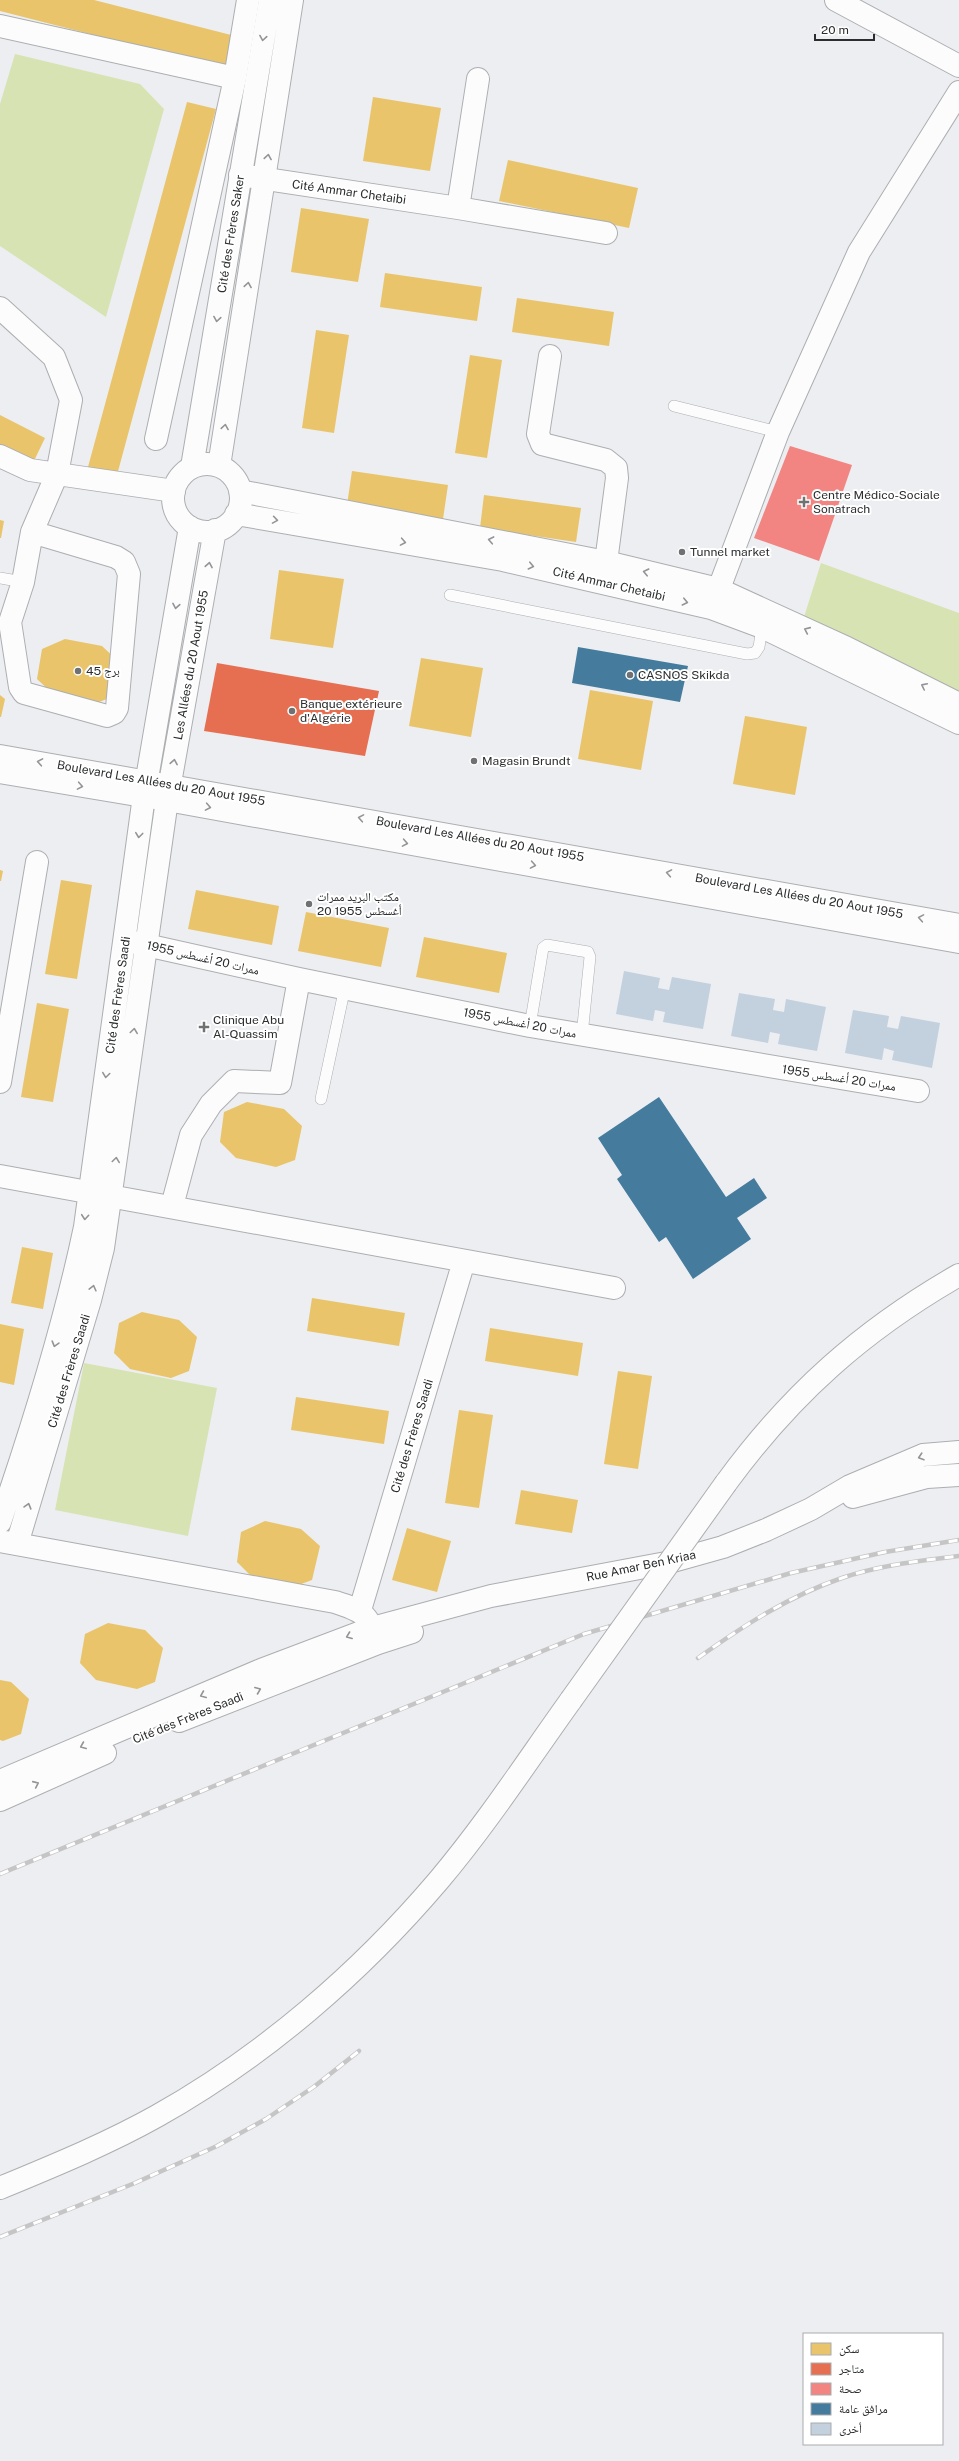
<svg xmlns="http://www.w3.org/2000/svg" width="959" height="2461" font-family="'Public Sans','Noto Naskh Arabic',sans-serif">
<style>
.green{fill:#d8e3b3}
.homes{fill:#e9c46a}
.shops{fill:#e76f51}
.health{fill:#f28482}
.public{fill:#457b9d}
.building{fill:#c3d0de}
.lines{fill:none;stroke-linecap:round;stroke-linejoin:round}
.lane-casing{stroke:#acaeb0;stroke-width:12}
.street-casing{stroke:#acaeb0;stroke-width:24}
.secondary-casing{stroke:#acaeb0;stroke-width:24}
.primary-casing{stroke:#acaeb0;stroke-width:24}
.lane{stroke:#fcfcfd;stroke-width:11}
.street{stroke:#fcfcfd;stroke-width:22}
.secondary{stroke:#fcfcfd;stroke-width:22}
.primary{stroke:#fcfcfd;stroke-width:22}
.rail-casing{stroke:#c5c5c6;stroke-width:4.5}
.rail{stroke:#fff;stroke-width:3;stroke-dasharray:9;stroke-linecap:butt}
.primary-bridge-casing{stroke:#acaeb0;stroke-width:24;stroke-linecap:butt}
.primary-bridge{stroke:#fcfcfd;stroke-width:22}
.oneway{stroke:#949496}
.poi-dot{fill:#6f7172;stroke:#fff;stroke-width:1.5}
.labels{text-anchor:middle;dominant-baseline:central;stroke-width:4;stroke-linejoin:round;paint-order:stroke}
.street-label{font-size:12px;fill:#2b2d2e;stroke:#fff}
.poi-label{font-size:12px;fill:#2b2d2e;stroke:#fff;text-anchor:start}
</style>
<rect width="100%" height="100%" fill="#eceef1"/>
<path class="green" d="M 15,54 L 140,84 L 164,109 L 106,317 L 0,246 L 0,104 Z
M 821,563 L 959,613 L 959,692 L 804,617 Z
M 84,1363 L 217,1388 L 188,1536 L 55,1510 Z"/>
<path class="homes" d="M 0,0 L 94,0 L 235,36 L 227,69 L 0,11 Z
M 373,97 L 441,108 L 430,171 L 363,161 Z
M 187,102 L 216,109 L 117,475 L 88,467 Z
M 508,160 L 638,188 L 629,228 L 499,201 Z
M 301,208 L 369,219 L 358,282 L 291,272 Z
M 385,273 L 482,287 L 477,321 L 380,307 Z
M 517,298 L 614,312 L 609,346 L 512,332 Z
M 316,330 L 349,335 L 334,433 L 302,428 Z
M 470,355 L 502,360 L 487,458 L 455,453 Z
M 0,415 L 45,438 L 32,465 L 0,449 Z
M 352,471 L 448,485 L 443,519 L 347,505 Z
M 484,495 L 581,508 L 576,542 L 480,528 Z
M 0,520 L 4,521 L 1,538 L 0,538 Z
M 279,570 L 344,579 L 333,648 L 270,639 Z
M 65,639 L 102,646 L 120,663 L 112,697 L 94,704 L 54,695 L 37,679 L 42,649 Z
M 421,658 L 483,668 L 471,737 L 409,726 Z
M 590,690 L 653,701 L 641,770 L 578,759 Z
M 0,695 L 5,699 L 1,717 L 0,717 Z
M 745,716 L 807,727 L 795,795 L 733,784 Z
M 0,870 L 3,871 L 1,881 L 0,881 Z
M 61,880 L 92,885 L 77,979 L 45,974 Z
M 196,890 L 279,906 L 272,945 L 188,929 Z
M 306,912 L 389,928 L 381,967 L 298,951 Z
M 424,937 L 507,953 L 499,993 L 416,977 Z
M 37,1003 L 69,1009 L 53,1102 L 21,1097 Z
M 247,1102 L 284,1109 L 302,1126 L 295,1160 L 276,1167 L 236,1158 L 220,1142 L 224,1112 Z
M 22,1247 L 53,1253 L 43,1309 L 11,1303 Z
M 312,1298 L 405,1313 L 399,1346 L 307,1331 Z
M 142,1312 L 179,1320 L 197,1337 L 189,1371 L 171,1378 L 130,1369 L 114,1353 L 119,1323 Z
M 0,1324 L 24,1329 L 14,1385 L 0,1382 Z
M 490,1328 L 583,1343 L 578,1376 L 485,1361 Z
M 618,1371 L 652,1376 L 638,1469 L 604,1464 Z
M 296,1397 L 389,1411 L 384,1444 L 291,1430 Z
M 459,1410 L 493,1415 L 479,1508 L 445,1503 Z
M 521,1490 L 578,1500 L 572,1533 L 515,1524 Z
M 265,1521 L 301,1529 L 320,1546 L 312,1580 L 293,1587 L 253,1578 L 237,1562 L 241,1532 Z
M 407,1528 L 451,1541 L 437,1592 L 392,1580 Z
M 108,1623 L 145,1630 L 163,1648 L 155,1682 L 137,1689 L 96,1680 L 80,1663 L 85,1634 Z
M 0,1680 L 11,1682 L 29,1699 L 21,1734 L 3,1741 L 0,1740 Z"/>
<path class="shops" d="M 217,663 L 379,691 L 365,756 L 204,731 Z"/>
<path class="health" d="M 790,446 L 852,465 L 819,561 L 754,538 Z"/>
<path class="public" d="M 578,647 L 688,666 L 680,702 L 572,683 Z
M 659,1097 L 726,1197 L 754,1178 L 767,1198 L 737,1218 L 751,1239 L 693,1279 L 666,1237 L 659,1242 L 617,1179 L 622,1175 L 598,1138 Z"/>
<path class="building" d="M 624,971 L 660,978 L 658,988 L 669,990 L 672,977 L 711,984 L 703,1029 L 663,1022 L 665,1012 L 655,1010 L 653,1021 L 616,1014 Z
M 739,993 L 775,999 L 773,1010 L 784,1012 L 786,999 L 826,1007 L 817,1051 L 778,1044 L 780,1034 L 770,1032 L 768,1043 L 731,1036 Z
M 853,1010 L 889,1016 L 887,1027 L 898,1029 L 901,1016 L 940,1023 L 932,1068 L 892,1060 L 894,1051 L 884,1048 L 882,1060 L 845,1053 Z"/>
<g class="lines">
<defs>
<path id="lane" d="M 674,406 L 778,432
M 0,578 L 23,582
M 450,595 L 747,654 L 755,653 L 759,647 L 762,627
M 530,1026 L 543,948 L 547,945 L 588,952 L 590,957 L 582,1035
M 321,1099 L 345,987"/>
<path id="street" d="M 836,0 L 959,66
M 0,26 L 235,78 L 248,0
M 240,175 L 458,208 L 606,233
M 458,208 L 478,79
M 0,308 L 54,357 L 71,400 L 57,474 L 32,532 L 23,582 L 10,622 L 20,687 L 24,693 L 107,716 L 114,713 L 117,708 L 129,574 L 124,562 L 116,557 L 32,532
M 550,356 L 538,434 L 542,444 L 606,460 L 616,468 L 617,478 L 606,562
M 156,439 L 235,78
M 0,456 L 30,470 L 174,491
M 712,607 L 778,432 L 859,252 L 959,92
M 128,941 L 299,979 L 530,1026 L 918,1091
M 0,1082 L 37,862
M 0,1176 L 614,1288
M 172,1206 L 191,1135 L 211,1104 L 234,1081 L 280,1083 L 299,979
M 360,1610 L 464,1261"/>
<path id="secondary" d="M173 498a34 34 0 1 1 68 0a34 34 0 1 1-68 0Z
M 219,466 L 292,0
M 192,467 L 270,0
M 240,491 L 606,562 L 718,589 L 847,648 L 959,704
M 236,514 L 503,560 L 711,608 L 762,627 L 959,723
M 853,1497 L 927,1477 L 959,1475
M 0,1522 C 33,1426 64,1327 85,1227 L 144,796 L 190,527
M 0,1541 L 335,1602 C 363,1611 367,1613 377,1641
M 17,1544 L 90,1300 L 103,1248 L 167,800 L 215,530
M 179,1721 L 378,1643 L 412,1632
M 0,1781 L 261,1670 L 372,1628 L 491,1596 L 666,1563 L 723,1547 L 766,1530 L 811,1509 L 850,1486 L 923,1455 L 959,1452
M 0,1800 L 105,1753"/>
<path id="primary" d="M 0,756 L 959,925
M 0,772 L 167,800 L 959,942
M 726,1483 C 791,1394 863,1330 959,1275
M 0,2188 C 53,2166 107,2144 157,2116 C 264,2056 360,1973 439,1880 C 487,1823 528,1760 571,1700"/>
</defs>
<use href="#lane" class="lane-casing"/>
<use href="#street" class="street-casing"/>
<use href="#secondary" class="secondary-casing"/>
<use href="#primary" class="primary-casing"/>
<use href="#lane" class="lane"/>
<use href="#street" class="street"/>
<use href="#secondary" class="secondary"/>
<use href="#primary" class="primary"/>
<defs>
<path id="rail" d="M 698,1658 C 743,1626 789,1596 842,1578 C 879,1565 920,1561 959,1556
M 0,1874 L 584,1634 L 791,1573 L 885,1552 L 959,1540
M 0,2237 L 135,2183 L 217,2146 L 266,2119 L 315,2086 L 359,2051"/>
</defs>
<use href="#rail" class="rail-casing"/>
<use href="#rail" class="rail"/>
<defs>
<path id="primary-bridge" d="M 571,1700 L 726,1483"/>
</defs>
<use href="#primary-bridge" class="primary-bridge-casing"/>
<use href="#primary-bridge" class="primary-bridge"/>
</g>
<defs><path id="oneway-chevron" d="M-2-3.5L2.5 0L-2 3.5" fill="none" stroke-width="1.6" stroke-linecap="round" stroke-linejoin="round"/></defs>
<g class="oneway">
<use href="#oneway-chevron" transform="translate(263 38) rotate(99)"/>
<use href="#oneway-chevron" transform="translate(268 157) rotate(-81)"/>
<use href="#oneway-chevron" transform="translate(248 285) rotate(-81)"/>
<use href="#oneway-chevron" transform="translate(217 319) rotate(99)"/>
<use href="#oneway-chevron" transform="translate(225 427) rotate(-81)"/>
<use href="#oneway-chevron" transform="translate(275 520) rotate(9)"/>
<use href="#oneway-chevron" transform="translate(491 540) rotate(-169)"/>
<use href="#oneway-chevron" transform="translate(403 542) rotate(10)"/>
<use href="#oneway-chevron" transform="translate(209 565) rotate(-80)"/>
<use href="#oneway-chevron" transform="translate(531 566) rotate(13)"/>
<use href="#oneway-chevron" transform="translate(646 572) rotate(-167)"/>
<use href="#oneway-chevron" transform="translate(685 602) rotate(13)"/>
<use href="#oneway-chevron" transform="translate(176 606) rotate(100)"/>
<use href="#oneway-chevron" transform="translate(807 630) rotate(-156)"/>
<use href="#oneway-chevron" transform="translate(924 686) rotate(-154)"/>
<use href="#oneway-chevron" transform="translate(40 762) rotate(-170)"/>
<use href="#oneway-chevron" transform="translate(174 762) rotate(-80)"/>
<use href="#oneway-chevron" transform="translate(80 786) rotate(10)"/>
<use href="#oneway-chevron" transform="translate(208 807) rotate(10)"/>
<use href="#oneway-chevron" transform="translate(361 818) rotate(-170)"/>
<use href="#oneway-chevron" transform="translate(139 835) rotate(97)"/>
<use href="#oneway-chevron" transform="translate(405 843) rotate(10)"/>
<use href="#oneway-chevron" transform="translate(533 865) rotate(10)"/>
<use href="#oneway-chevron" transform="translate(669 873) rotate(-170)"/>
<use href="#oneway-chevron" transform="translate(921 918) rotate(-170)"/>
<use href="#oneway-chevron" transform="translate(134 1031) rotate(-82)"/>
<use href="#oneway-chevron" transform="translate(106 1075) rotate(98)"/>
<use href="#oneway-chevron" transform="translate(116 1160) rotate(-82)"/>
<use href="#oneway-chevron" transform="translate(85 1217) rotate(95)"/>
<use href="#oneway-chevron" transform="translate(93 1288) rotate(-76)"/>
<use href="#oneway-chevron" transform="translate(55 1344) rotate(106)"/>
<use href="#oneway-chevron" transform="translate(921 1457) rotate(162)"/>
<use href="#oneway-chevron" transform="translate(28 1506) rotate(-74)"/>
<use href="#oneway-chevron" transform="translate(349 1636) rotate(159)"/>
<use href="#oneway-chevron" transform="translate(258 1690) rotate(-22)"/>
<use href="#oneway-chevron" transform="translate(203 1695) rotate(157)"/>
<use href="#oneway-chevron" transform="translate(83 1746) rotate(157)"/>
<use href="#oneway-chevron" transform="translate(36 1784) rotate(-24)"/>
</g>
<g class="poi-dot">
<path d="M802 496h4v4h4v4h-4v4h-4v-4h-4v-4h4z"/>
<circle cx="682" cy="552" r="4"/>
<circle cx="78" cy="671" r="4"/>
<circle cx="630" cy="675" r="4"/>
<circle cx="292" cy="711" r="4"/>
<circle cx="474" cy="761" r="4"/>
<circle cx="309" cy="904" r="4"/>
<path d="M202 1021h4v4h4v4h-4v4h-4v-4h-4v-4h4z"/>
</g>
<g class="labels">
<g class="street-label">
<text transform="translate(349 192) rotate(8)">Cité Ammar Chetaibi</text>
<text transform="translate(231 234) rotate(-81)">Cité des Frères Saker</text>
<text transform="translate(609 584) rotate(13)">Cité Ammar Chetaibi</text>
<text transform="translate(191 665) rotate(-80)">Les Allées du 20 Aout 1955</text>
<text transform="translate(161 783) rotate(10)">Boulevard Les Allées du 20 Aout 1955</text>
<text transform="translate(480 839) rotate(10)">Boulevard Les Allées du 20 Aout 1955</text>
<text transform="translate(799 896) rotate(10)">Boulevard Les Allées du 20 Aout 1955</text>
<text transform="translate(203 958) rotate(13)">ممرات 20 أغسطس 1955</text>
<text transform="translate(118 995) rotate(-82)">Cité des Frères Saadi</text>
<text transform="translate(520 1023) rotate(11)">ممرات 20 أغسطس 1955</text>
<text transform="translate(839 1078) rotate(9)">ممرات 20 أغسطس 1955</text>
<text transform="translate(69 1371) rotate(-73)">Cité des Frères Saadi</text>
<text transform="translate(412 1436) rotate(-73)">Cité des Frères Saadi</text>
<text transform="translate(641 1566) rotate(-12)">Rue Amar Ben Kriaa</text>
<text transform="translate(188 1718) rotate(-22)">Cité des Frères Saadi</text>
</g>
<g class="poi-label">
<text x="813" y="495">Centre Médico-Sociale<tspan x="813" dy="14">Sonatrach</tspan></text>
<text x="690" y="552">Tunnel market</text>
<text x="86" y="671">برج 45</text>
<text x="638" y="675">CASNOS Skikda</text>
<text x="300" y="704">Banque extérieure<tspan x="300" dy="14">d'Algérie</tspan></text>
<text x="482" y="761">Magasin Brundt</text>
<text x="317" y="897">مكتب البريد ممرات<tspan x="317" dy="14">20 أغسطس 1955</tspan></text>
<text x="213" y="1020">Clinique Abu<tspan x="213" dy="14">Al-Quassim</tspan></text>
</g>
</g>
<rect x="803" y="2333" width="140" height="112" fill="#ffffff" stroke="#aaabab"/>
<rect x="811" y="2343" width="20" height="12" fill="#e9c46a" stroke="#aaabab"/>
<text x="839" y="2353" font-size="12" fill="#2b2d2e">سكن</text>
<rect x="811" y="2363" width="20" height="12" fill="#e76f51" stroke="#aaabab"/>
<text x="839" y="2373" font-size="12" fill="#2b2d2e">متاجر</text>
<rect x="811" y="2383" width="20" height="12" fill="#f28482" stroke="#aaabab"/>
<text x="839" y="2393" font-size="12" fill="#2b2d2e">صحة</text>
<rect x="811" y="2403" width="20" height="12" fill="#457b9d" stroke="#aaabab"/>
<text x="839" y="2413" font-size="12" fill="#2b2d2e">مرافق عامة</text>
<rect x="811" y="2423" width="20" height="12" fill="#c3d0de" stroke="#aaabab"/>
<text x="839" y="2433" font-size="12" fill="#2b2d2e">أخرى</text>
<path d="M815 34v6h59v-6" fill="none" stroke="#2b2d2e" stroke-width="2"/>
<text x="821" y="34" font-size="12" fill="#2b2d2e" stroke="#ffffff" stroke-width="3" paint-order="stroke">20 m</text>
</svg>
